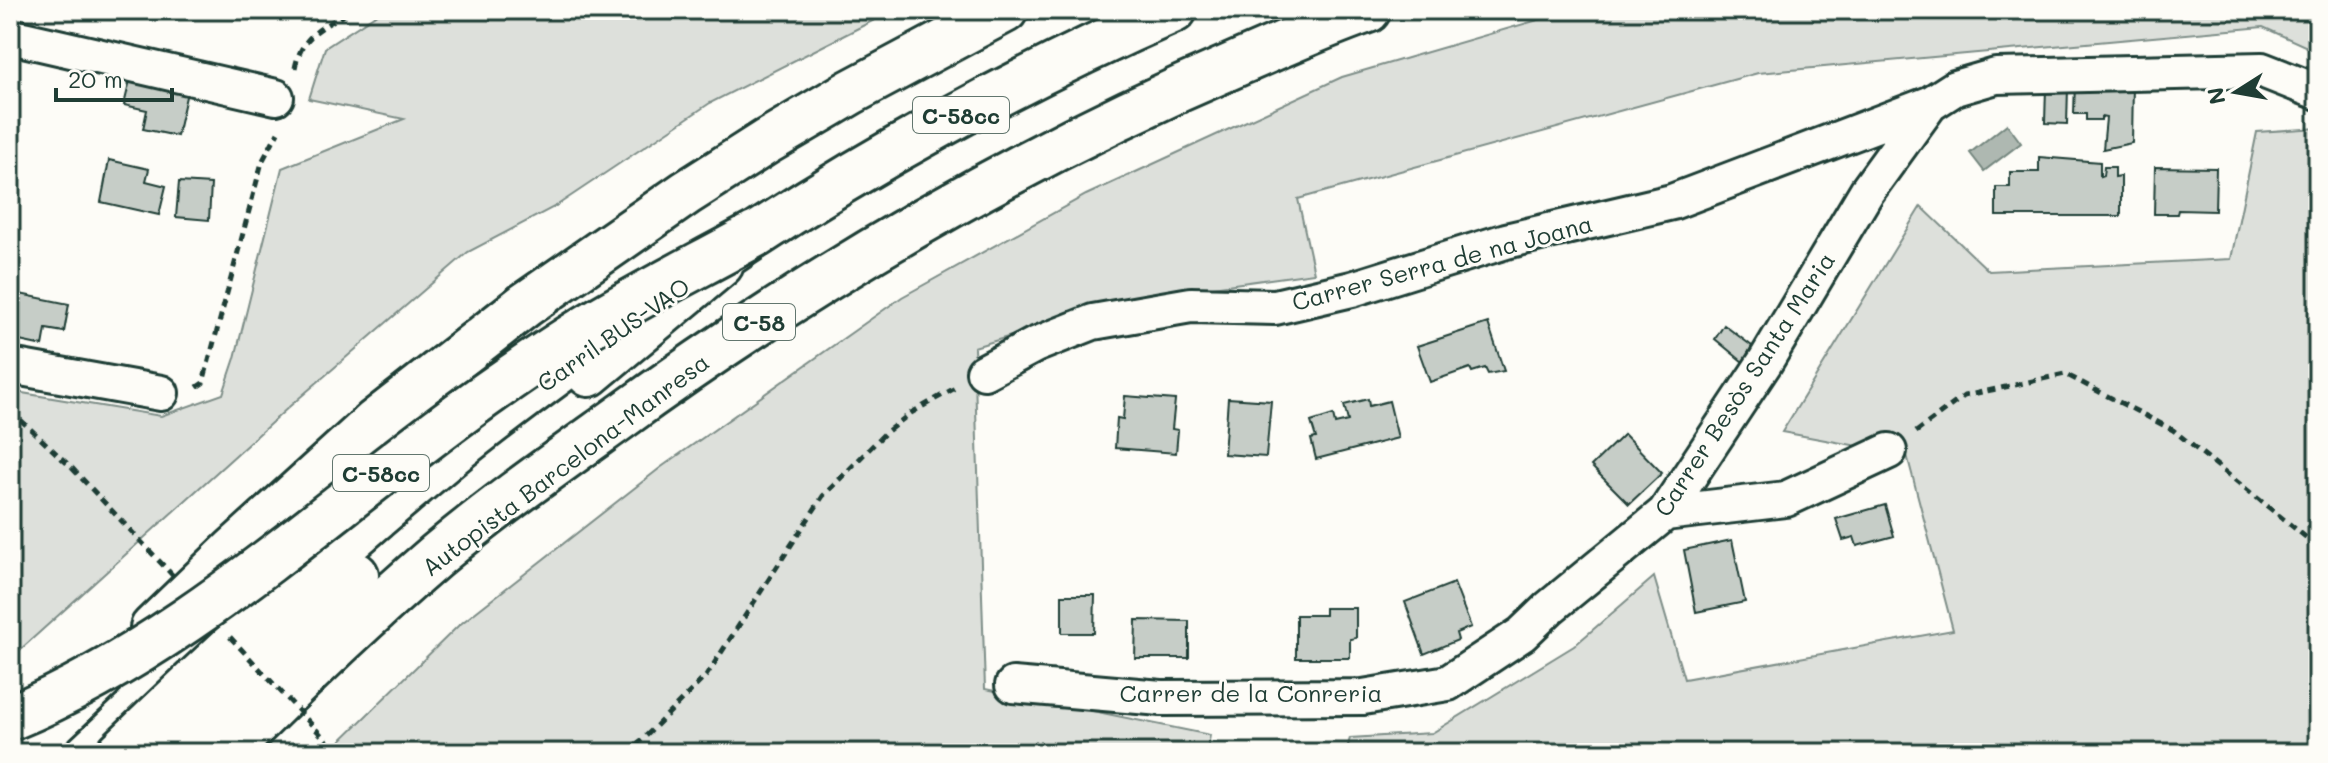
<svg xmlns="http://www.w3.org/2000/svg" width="2328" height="763" font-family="Mali,sans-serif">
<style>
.green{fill:#dde0db;stroke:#7e8e88;stroke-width:2}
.water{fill:#aeb8b1;stroke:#75877f;stroke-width:2}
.building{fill:#c6cdc7;stroke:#1f3d34;stroke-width:2}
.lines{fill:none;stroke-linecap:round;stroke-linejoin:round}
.minor-casing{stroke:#1f3d34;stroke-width:40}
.trunk-casing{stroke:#1f3d34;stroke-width:50}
.motorway-casing{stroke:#1f3d34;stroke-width:50}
.path{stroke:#1f3d34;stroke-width:5;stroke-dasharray:8 6;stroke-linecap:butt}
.minor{stroke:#fdfcf7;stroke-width:34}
.trunk{stroke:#fdfcf7;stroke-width:44}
.motorway{stroke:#fdfcf7;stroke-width:44}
.trunk-bridge-casing{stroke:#1f3d34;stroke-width:50;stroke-linecap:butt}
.path-bridge{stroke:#1f3d34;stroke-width:5;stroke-dasharray:8 6;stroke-linecap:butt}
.trunk-bridge{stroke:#fdfcf7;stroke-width:44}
.labels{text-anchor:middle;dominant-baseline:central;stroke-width:6;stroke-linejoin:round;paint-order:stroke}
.shield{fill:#fdfcf7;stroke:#62766e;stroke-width:2}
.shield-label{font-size:22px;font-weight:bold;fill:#1f3d34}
.street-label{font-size:24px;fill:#1f3d34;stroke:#fdfcf7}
</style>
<rect width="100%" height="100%" fill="#fdfcf7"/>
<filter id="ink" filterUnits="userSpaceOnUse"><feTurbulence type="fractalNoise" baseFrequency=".0125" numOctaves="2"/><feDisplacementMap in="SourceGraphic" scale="16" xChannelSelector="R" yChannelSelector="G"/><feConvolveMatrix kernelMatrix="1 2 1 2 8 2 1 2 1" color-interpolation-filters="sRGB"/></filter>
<g filter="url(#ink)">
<path class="green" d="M 383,10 L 894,10 L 710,103 L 556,206 L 468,252 L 290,406 L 10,659 L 10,391 L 161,416 L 223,394 L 235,358 L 282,168 L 404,119 L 309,99 L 325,48 Z
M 1572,10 L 2318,10 L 2318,52 L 2263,27 L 1758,73 L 1298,199 L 1314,273 L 1147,296 L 974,347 L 985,689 L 1210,735 L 1207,753 L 328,753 L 458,626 L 660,468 L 902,297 L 1086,195 L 1342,77 Z
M 2318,128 L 2318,753 L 1346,753 L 1350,738 L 1432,733 L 1574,646 L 1654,577 L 1684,679 L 1953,630 L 1907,455 L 1782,432 L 1921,206 L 1989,271 L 2231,259 L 2257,132 Z"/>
<path class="water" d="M 2007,124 L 2021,143 L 1984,171 L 1970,153 Z"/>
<path class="building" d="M 70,10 L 102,10 L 100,17 Z
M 130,80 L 187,92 L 177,136 L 143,129 L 147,110 L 124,105 Z
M 2075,82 L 2133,83 L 2132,143 L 2103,149 L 2106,118 L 2101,117 L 2101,120 L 2086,120 L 2086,114 L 2074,114 Z
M 2046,87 L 2068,87 L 2067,124 L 2045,123 Z
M 2039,157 L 2100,162 L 2100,177 L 2103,176 L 2104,167 L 2115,167 L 2115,177 L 2121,176 L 2121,216 L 1996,216 L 1996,187 L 2010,187 L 2010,172 L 2039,172 Z
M 109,160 L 149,169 L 146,181 L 166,186 L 159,215 L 101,202 Z
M 2155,167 L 2216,168 L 2215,211 L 2178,210 L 2177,214 L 2154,214 Z
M 179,182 L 211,184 L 209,220 L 176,217 Z
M 10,292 L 69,304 L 64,332 L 46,329 L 43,346 L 10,339 Z
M 1488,323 L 1504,371 L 1488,374 L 1485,368 L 1472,372 L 1470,368 L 1430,382 L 1417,346 Z
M 1724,325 L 1752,346 L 1743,362 L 1715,339 Z
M 1125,396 L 1175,400 L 1172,429 L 1178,430 L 1176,453 L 1115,448 L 1117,418 L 1123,419 Z
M 1228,398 L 1271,401 L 1266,457 L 1224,454 Z
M 1368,399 L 1369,406 L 1389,401 L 1398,438 L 1316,459 L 1311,439 L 1316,438 L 1311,422 L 1333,415 L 1335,424 L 1348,421 L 1344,405 Z
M 1624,434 L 1662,473 L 1629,504 L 1591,466 Z
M 1885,505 L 1894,536 L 1857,546 L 1854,537 L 1843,540 L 1836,519 Z
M 1732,540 L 1745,602 L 1696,612 L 1684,550 Z
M 1454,583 L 1471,627 L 1456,633 L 1458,640 L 1424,654 L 1405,602 Z
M 1062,595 L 1095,595 L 1094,633 L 1062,633 Z
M 1325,608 L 1356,608 L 1356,638 L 1350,639 L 1350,658 L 1296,658 L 1296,615 L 1325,615 Z
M 1136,620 L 1189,621 L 1189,658 L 1135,658 Z"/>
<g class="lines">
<defs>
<path id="minor" d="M 10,36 L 276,97
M 10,366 L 161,393
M 984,372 L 1035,345 L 1093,322 L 1191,305 L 1275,307 L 1352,289 L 1506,241 L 1672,202 L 1930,104 L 1955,88 L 1996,76 L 2262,70 L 2318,92
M 1665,513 L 1786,499 L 1889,451
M 1013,685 L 1161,698 L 1363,697 L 1448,683 L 1522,634 L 1549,608 L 1665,513 L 1765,362 L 1867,191 L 1930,104"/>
<path id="trunk" d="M 726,255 C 864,162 1021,77 1174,10
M 589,374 L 721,264
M 119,753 C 224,651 333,552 446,458 C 497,416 552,376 606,337
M 169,753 L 215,703 L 356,575"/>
<path id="motorway" d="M 153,628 L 233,551 L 375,422 L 525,305 L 686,193 L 766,142 L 851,92 L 1005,10
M 21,753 L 100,679
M 226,753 C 294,685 364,618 437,555 C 493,508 554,465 614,422 C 809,280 1018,157 1241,62 C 1283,44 1325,25 1368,10"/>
</defs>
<use href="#minor" class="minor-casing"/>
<use href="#trunk" class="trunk-casing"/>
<use href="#motorway" class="motorway-casing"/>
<path class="path" d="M 295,68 C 302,33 325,26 353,10
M 197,387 L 203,383 L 262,162 L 278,132
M 10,410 L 72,468
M 1916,432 L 1964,396 L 2065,374 L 2173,430 L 2318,547
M 624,753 L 643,739 L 706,676 L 823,496 L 885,433 L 911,413 L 955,388"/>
<use href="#minor" class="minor"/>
<use href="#trunk" class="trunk"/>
<use href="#motorway" class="motorway"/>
<defs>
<path id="trunk-bridge" d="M 10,718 C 191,643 332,503 490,392 C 520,371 550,350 581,331 C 637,296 698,266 756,234"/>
</defs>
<use href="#trunk-bridge" class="trunk-bridge-casing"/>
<path class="path-bridge" d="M 72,468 L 177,580
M 230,637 L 338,753"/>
<use href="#trunk-bridge" class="trunk-bridge"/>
</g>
</g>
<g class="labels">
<g class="shield">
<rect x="913" y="97" width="96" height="36" rx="6"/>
<rect x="723" y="304" width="72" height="36" rx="6"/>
<rect x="333" y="455" width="96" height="36" rx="6"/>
</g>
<g class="shield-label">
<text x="961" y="115">C-58cc</text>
<text x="759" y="322">C-58</text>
<text x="381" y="473">C-58cc</text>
</g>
<g class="street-label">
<text transform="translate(1442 262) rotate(-15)">Carrer Serra de na Joana</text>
<text transform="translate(613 334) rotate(-35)">Carril BUS-VAO</text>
<text transform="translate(1744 384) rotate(-57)">Carrer Besòs Santa Maria</text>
<text transform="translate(565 464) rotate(-37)">Autopista Barcelona-Manresa</text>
<text x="1251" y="692">Carrer de la Conreria</text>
</g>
</g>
<rect width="2328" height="763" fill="none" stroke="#fdfcf7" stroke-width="40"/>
<rect x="20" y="20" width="2288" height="723" fill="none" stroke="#1f3d34" stroke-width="3" filter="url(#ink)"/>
<g transform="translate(2236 92) rotate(259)" stroke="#fdfcf7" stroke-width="6" paint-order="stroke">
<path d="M0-6L14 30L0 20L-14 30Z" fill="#1f3d34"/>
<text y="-12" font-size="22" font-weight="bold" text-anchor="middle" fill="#1f3d34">N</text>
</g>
<path d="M56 88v12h116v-12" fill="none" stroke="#1f3d34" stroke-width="4"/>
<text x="68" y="88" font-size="24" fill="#1f3d34" stroke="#fdfcf7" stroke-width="6" paint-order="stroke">20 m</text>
</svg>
